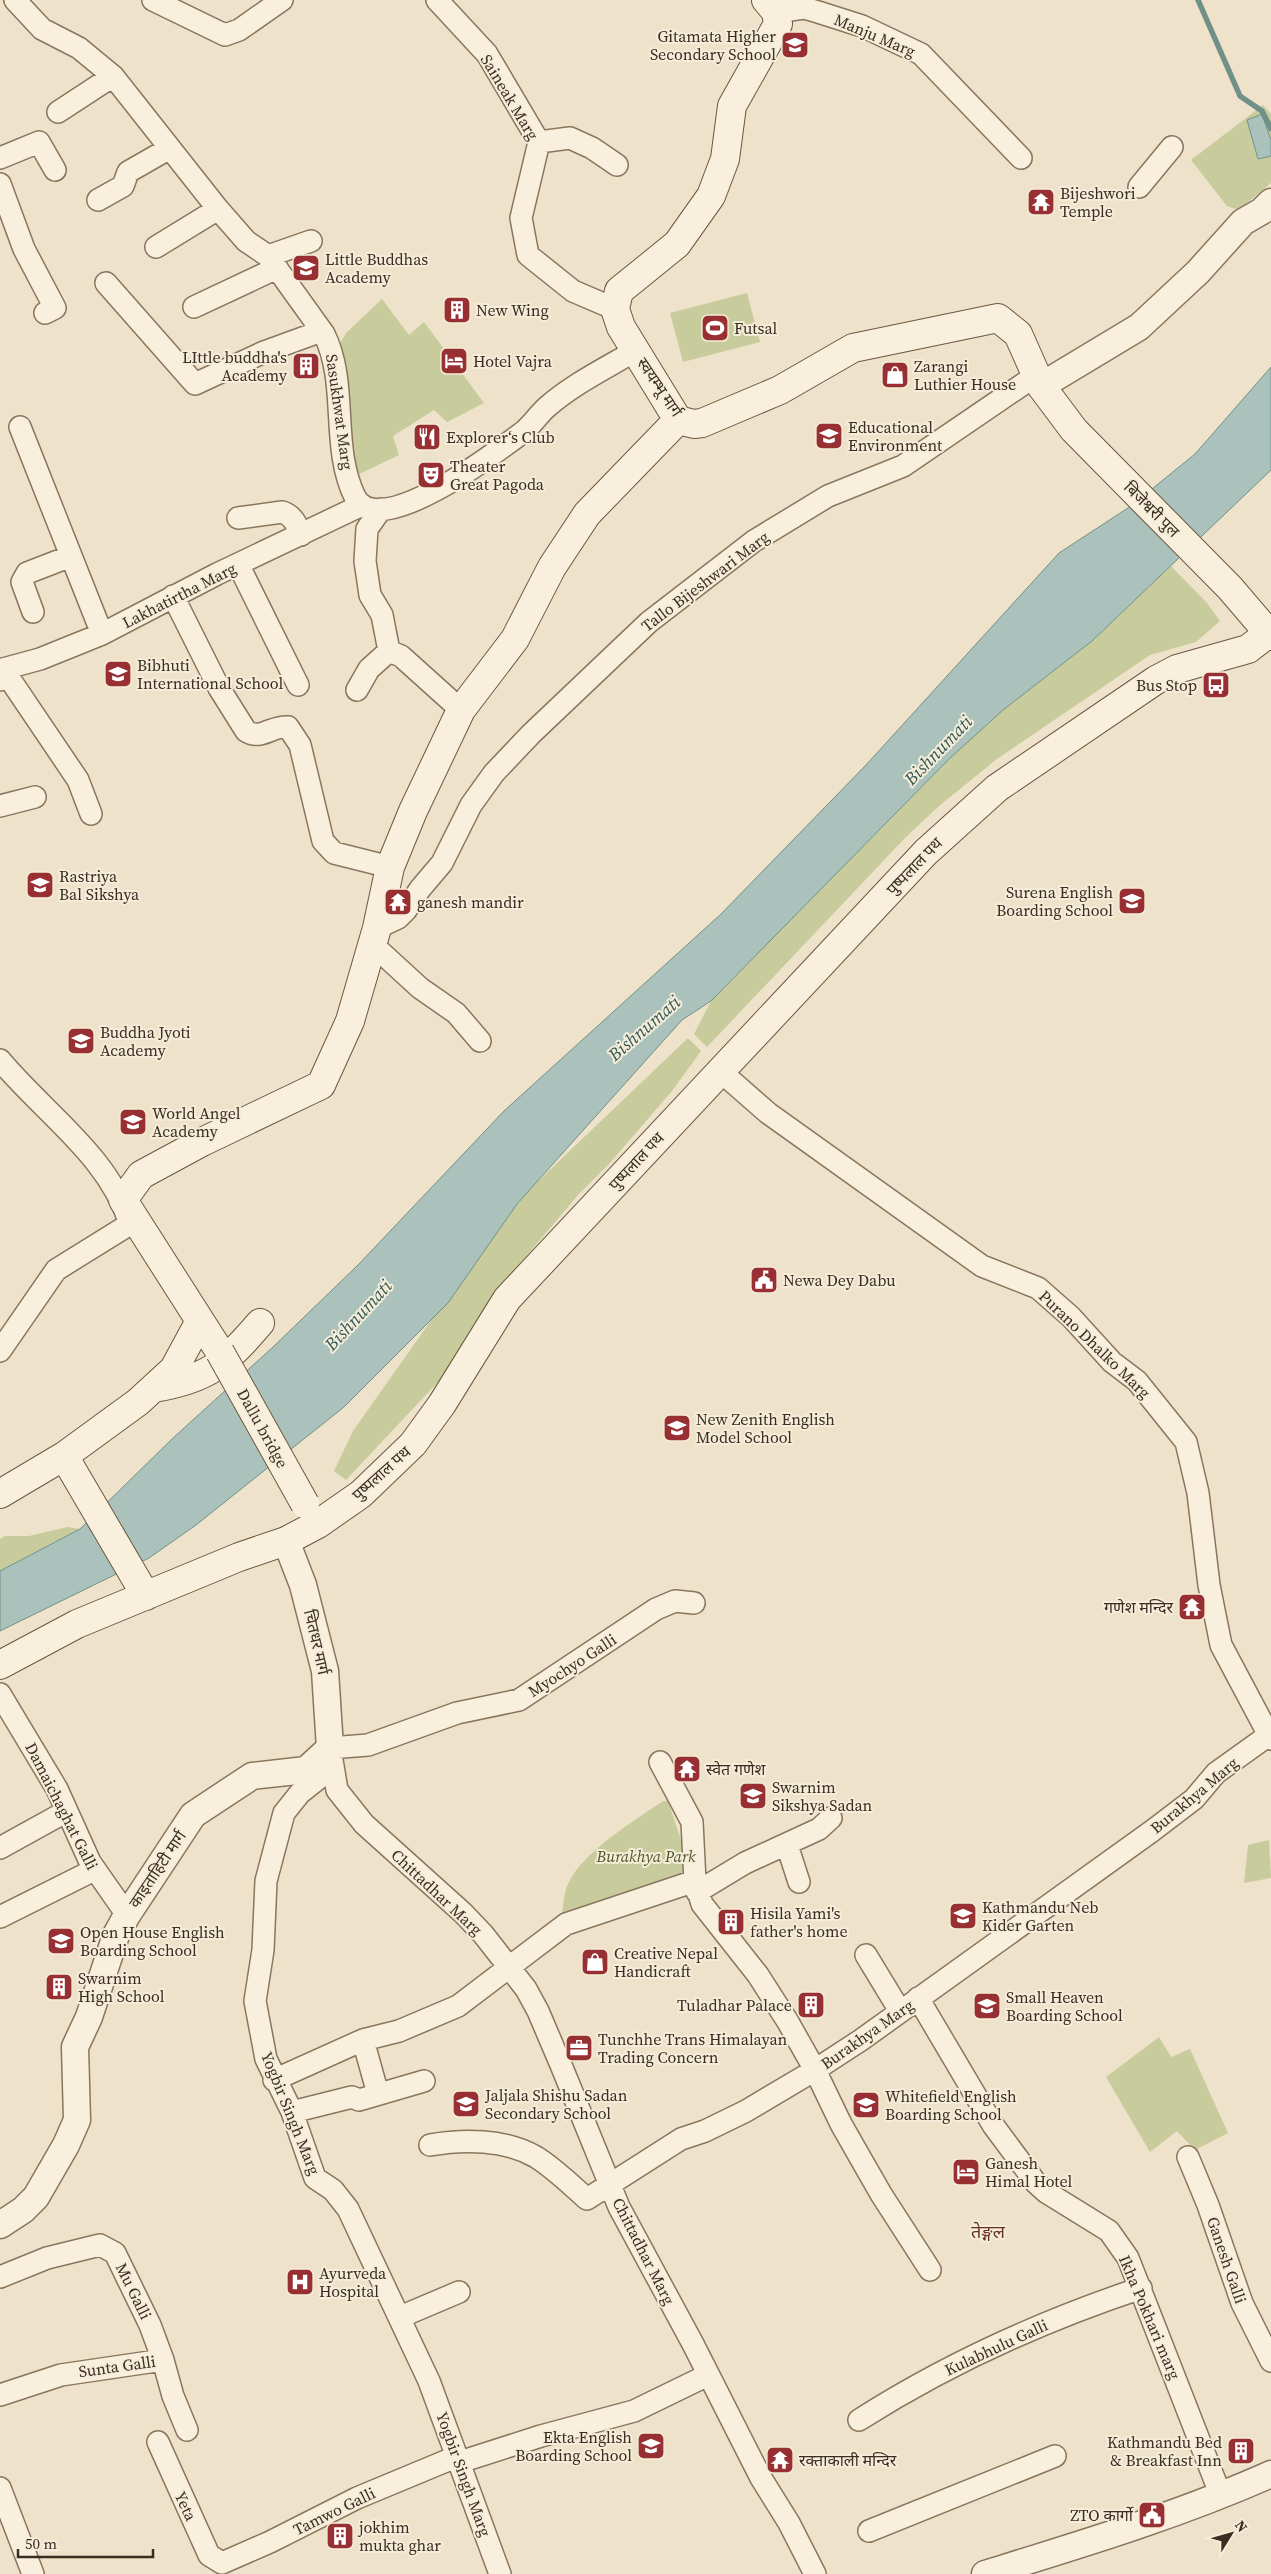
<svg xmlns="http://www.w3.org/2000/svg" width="1271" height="2574" font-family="'Source Serif 4','Noto Sans Devanagari',serif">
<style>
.green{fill:#c8cc9d}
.water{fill:#aac2bb;stroke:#719188}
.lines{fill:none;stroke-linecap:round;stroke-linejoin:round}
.stream{stroke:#719188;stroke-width:5.5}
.minor-casing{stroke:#8a755e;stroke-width:24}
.tertiary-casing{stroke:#8a755e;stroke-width:29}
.secondary-casing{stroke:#6c5641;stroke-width:30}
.minor{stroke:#f8f0dd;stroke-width:21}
.tertiary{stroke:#f8f0dd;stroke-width:26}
.secondary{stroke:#f8f0dd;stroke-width:28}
.secondary-bridge-casing{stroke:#6c5641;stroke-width:30;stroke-linecap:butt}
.secondary-bridge{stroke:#f8f0dd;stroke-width:28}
.labels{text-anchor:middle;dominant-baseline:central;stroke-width:4;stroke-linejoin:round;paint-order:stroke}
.street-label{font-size:16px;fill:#3b2d21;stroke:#f5edd9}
.poi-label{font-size:16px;fill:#3b2d21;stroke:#f5edd9;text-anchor:start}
.park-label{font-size:16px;font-style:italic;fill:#4c5729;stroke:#f5edd9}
.water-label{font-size:18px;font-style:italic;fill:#315a57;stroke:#f5edd9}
.neighbourhood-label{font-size:18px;fill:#672f22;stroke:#f5edd9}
</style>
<rect width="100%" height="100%" fill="#eee2ca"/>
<path class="green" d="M 1263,105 L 1271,114 L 1271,183 L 1241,208 L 1236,209 L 1227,206 L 1191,160 Z
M 747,293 L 760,342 L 683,362 L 670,313 Z
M 382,299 L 409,335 L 424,322 L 484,403 L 447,422 L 434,410 L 393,436 L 399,455 L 355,476 L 339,345 L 346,333 Z
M 1171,566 L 1207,603 L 1220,621 L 1196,642 L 1150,655 L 997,759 L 939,806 L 905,838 L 707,1047 L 694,1034 L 711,1001 L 948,760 L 1003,710 L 1092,641 Z
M 688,1038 L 701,1051 L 672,1091 L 609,1164 L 578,1195 L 495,1293 L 470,1330 L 454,1365 L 346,1480 L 334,1471 L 353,1431 L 511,1207 Z
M 67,1527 L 80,1529 L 0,1571 L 0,1539 L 5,1536 L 29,1536 Z
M 663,1801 L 668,1801 L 685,1852 L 684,1870 L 674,1883 L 561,1922 C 563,1910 563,1895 568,1884 C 581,1853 635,1820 663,1801 Z
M 1269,1840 L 1271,1878 L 1244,1883 L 1248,1845 Z
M 1159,2037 L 1171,2057 L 1190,2049 L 1228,2133 L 1195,2150 L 1177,2131 L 1150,2152 L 1106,2077 Z"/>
<path class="water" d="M 1262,114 L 1271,140 L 1271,156 L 1258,159 L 1247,120 Z
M 1271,367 L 1271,470 L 1092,641 L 1003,710 L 948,760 L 711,1001 L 682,1020 L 517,1204 L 448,1303 L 344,1407 L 196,1525 L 149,1558 L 0,1631 L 0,1571 L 80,1529 L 172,1439 L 273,1347 L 358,1265 L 504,1111 L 721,914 L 866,765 L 1059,553 L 1131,506 L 1195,454 Z"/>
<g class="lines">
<path class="stream" d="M 1198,0 L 1240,96 L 1262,111 L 1271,129"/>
<defs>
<path id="minor" d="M 15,0 L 42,29 L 79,48 L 113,76 L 218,209 L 246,241 L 268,256 L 324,334 C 349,384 330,446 355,497 C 378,543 499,450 523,432 C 532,425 538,415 547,407 C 572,385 604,369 633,352 L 643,361
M 153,0 L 225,35 L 239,30 L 282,0
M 437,0 L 487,54 L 539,142 L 521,218 L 528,255 L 573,291 L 615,309
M 776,12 L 804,8 L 818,12 L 862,26 L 921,54 L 1021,158
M 58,112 L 113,76
M 539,142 L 570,138 L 592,148 L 617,165
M 0,158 L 39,142 L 55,170
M 0,184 L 24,249 L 55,308 L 45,313
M 1139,187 L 1172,147
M 98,200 L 123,186 L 128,172 L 170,148
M 156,247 L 218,209
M 268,256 L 311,241
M 106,283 L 195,384 L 264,352 L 316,333 L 324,334
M 194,307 L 277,268
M 20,427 L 102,634
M 381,509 L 367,529 L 365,561 L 370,595 L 382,615 L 389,651 L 401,656 L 461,710
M 238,518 L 282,512 C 293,515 297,525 301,535
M 238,564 L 298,685
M 173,596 L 219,688 L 246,731 C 261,741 272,725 288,727 L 300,745 L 323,841 L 334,853 L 390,867
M 33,612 L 22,582 L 27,573 L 71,556
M 3,669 L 78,780 L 91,814
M 0,680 L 4,677 L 3,669 L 40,659 L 102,634 L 217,574 L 362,505
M 357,690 L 369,669 L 389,651
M 0,806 L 35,797
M 377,928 L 398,918 L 406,910 L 420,889 L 442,863 L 471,805 L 494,773 L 531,734 L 649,622 L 754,541 L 828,496 L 903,466 L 1035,376
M 372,944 L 420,988 L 456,1013 L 480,1041
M 0,1060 C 44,1113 109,1156 130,1224 L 56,1270 L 0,1351
M 720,1071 L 768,1113 L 982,1266 L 1038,1288 L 1071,1317 L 1112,1362 L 1137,1381 L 1186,1442 L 1198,1493 L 1209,1585 L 1221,1645 L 1271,1739
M 0,1694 L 57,1789 L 90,1862 L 127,1915
M 330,1748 L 337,1790 L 364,1824 L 463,1913 L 483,1934 L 526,1989 L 538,2011 L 561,2065 L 619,2207 L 693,2344 L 761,2478 L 789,2523 L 815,2574
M 330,1748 L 368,1745 L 457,1713 L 519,1700 L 656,1609 L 675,1601 L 694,1603
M 329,1751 L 319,1778 L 300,1793 L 284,1813 L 266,1881 L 263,1950 L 255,2001 L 266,2059 L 292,2112 L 315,2178 L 333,2190 L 348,2209 L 429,2381 L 500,2574
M 660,1762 L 692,1822 L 695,1881 L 702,1904 L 758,1975 L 788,2022 L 815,2070 L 841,2124 L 881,2194 L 930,2270
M 787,1845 L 799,1882
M 0,1848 L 67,1811
M 697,1892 L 745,1863 L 819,1829 L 831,1818
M 0,1917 L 94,1870
M 866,1955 L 900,2011
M 918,1998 L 993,2125 L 1036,2183 L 1046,2192 L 1109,2231 L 1128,2258 L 1221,2496
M 363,2040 L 378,2094
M 274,2080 L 363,2040 L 399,2031 L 458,2006 L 566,1924 L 695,1881
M 292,2112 L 352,2097 L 359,2100 L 424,2081
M 430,2145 C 463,2139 505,2139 536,2157 C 554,2168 571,2185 587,2199 L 681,2139 L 705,2131 L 746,2111 L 815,2070 L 861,2040 L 1152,1831 L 1194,1799 L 1216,1773 L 1269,1735
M 1188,2157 L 1208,2205 L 1242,2303 L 1271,2361
M 0,2277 L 47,2258 L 100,2245 L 115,2253 L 150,2325 L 163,2360
M 400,2317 L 459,2292
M 0,2395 L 61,2375 L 163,2360 L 173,2396 L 187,2430
M 859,2420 C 947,2364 1042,2321 1141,2288
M 158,2442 L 209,2555 L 222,2563
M 460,2462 L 541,2436 L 634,2411 L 708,2375
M 0,2488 L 33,2574
M 869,2531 L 1055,2456
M 222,2563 L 270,2542 L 357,2498 L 458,2456"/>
<path id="tertiary" d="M 1041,386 L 1139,327 L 1198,272 L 1243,222 L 1262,211 L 1271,202
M 0,2225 L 23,2210 L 36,2197 L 66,2145 L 77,2120 L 75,2047 L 89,2017 L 116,1935 L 127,1915 L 193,1815 L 252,1776 L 306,1770 L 330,1748 L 325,1671 L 303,1585 L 286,1541
M 985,2574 C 1082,2544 1179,2515 1271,2474"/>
<path id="secondary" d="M 766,0 L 776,12 L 778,24 L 732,106 L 725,159 L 711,196 L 677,244 L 619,291 L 615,309 L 621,327 L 678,420 L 694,424 L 702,423 L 780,390 L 853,348 L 998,318 L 1018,334 L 1041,386 L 1074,430 L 1230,588 L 1271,636
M 220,1352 L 123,1200 L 141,1175 L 202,1142 L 321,1085 L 350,1021 L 377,928 L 390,867 L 413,811 L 461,710 L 515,639 L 552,567 L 587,514 L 678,420
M 154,1388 C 208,1379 225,1364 260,1323
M 64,1456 L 146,1596
M 0,1494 L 64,1456 L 138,1402 L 174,1369 L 200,1321
M 0,1665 L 77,1624 L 239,1557 L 286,1541 L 318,1524 L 361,1494 L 413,1444 L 442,1404 L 507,1299 L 926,852 L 997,788 L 1156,680 L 1177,669 L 1248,649 L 1269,633"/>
</defs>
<use href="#minor" class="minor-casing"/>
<use href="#tertiary" class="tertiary-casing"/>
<use href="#secondary" class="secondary-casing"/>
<use href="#minor" class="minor"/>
<use href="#tertiary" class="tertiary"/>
<use href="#secondary" class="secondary"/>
<defs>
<path id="secondary-bridge" d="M 220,1352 L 305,1504"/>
</defs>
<use href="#secondary-bridge" class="secondary-bridge-casing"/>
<use href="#secondary-bridge" class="secondary-bridge"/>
</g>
<defs>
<symbol id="school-square" viewBox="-11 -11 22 22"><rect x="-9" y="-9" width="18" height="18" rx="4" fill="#983033" stroke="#f5edd9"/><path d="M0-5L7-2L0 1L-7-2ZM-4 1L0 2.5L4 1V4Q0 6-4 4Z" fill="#fff"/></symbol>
<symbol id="temple-square" viewBox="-11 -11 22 22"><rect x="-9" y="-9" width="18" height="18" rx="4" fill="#983033" stroke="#f5edd9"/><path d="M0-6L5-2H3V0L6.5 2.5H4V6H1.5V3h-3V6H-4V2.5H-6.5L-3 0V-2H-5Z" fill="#fff"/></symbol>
<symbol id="building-square" viewBox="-11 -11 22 22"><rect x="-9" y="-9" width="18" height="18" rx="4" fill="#983033" stroke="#f5edd9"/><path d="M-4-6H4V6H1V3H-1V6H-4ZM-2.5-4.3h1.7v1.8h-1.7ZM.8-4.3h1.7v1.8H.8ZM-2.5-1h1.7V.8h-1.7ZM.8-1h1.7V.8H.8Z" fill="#fff"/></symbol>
<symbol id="stadium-square" viewBox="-11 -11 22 22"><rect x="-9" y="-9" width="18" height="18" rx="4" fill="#983033" stroke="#f5edd9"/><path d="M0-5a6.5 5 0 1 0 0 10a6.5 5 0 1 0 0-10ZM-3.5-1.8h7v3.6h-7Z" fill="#fff"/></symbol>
<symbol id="hotel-square" viewBox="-11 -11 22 22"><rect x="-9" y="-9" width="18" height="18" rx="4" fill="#983033" stroke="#f5edd9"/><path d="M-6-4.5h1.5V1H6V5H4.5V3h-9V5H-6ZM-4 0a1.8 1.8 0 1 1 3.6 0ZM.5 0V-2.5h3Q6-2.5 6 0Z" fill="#fff"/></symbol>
<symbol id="shop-square" viewBox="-11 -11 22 22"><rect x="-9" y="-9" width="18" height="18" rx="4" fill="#983033" stroke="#f5edd9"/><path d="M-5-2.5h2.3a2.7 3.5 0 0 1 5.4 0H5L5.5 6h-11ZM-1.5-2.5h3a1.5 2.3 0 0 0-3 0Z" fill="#fff"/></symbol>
<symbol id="restaurant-square" viewBox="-11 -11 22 22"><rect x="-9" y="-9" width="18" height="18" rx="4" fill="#983033" stroke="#f5edd9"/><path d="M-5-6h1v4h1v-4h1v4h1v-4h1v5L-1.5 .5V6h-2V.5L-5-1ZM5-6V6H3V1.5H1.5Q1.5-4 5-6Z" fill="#fff"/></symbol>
<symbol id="theatre-square" viewBox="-11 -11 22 22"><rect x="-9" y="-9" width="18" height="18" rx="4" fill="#983033" stroke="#f5edd9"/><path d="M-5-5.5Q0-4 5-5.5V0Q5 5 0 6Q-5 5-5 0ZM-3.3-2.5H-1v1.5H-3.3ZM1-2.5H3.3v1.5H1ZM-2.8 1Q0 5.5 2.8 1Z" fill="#fff"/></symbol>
<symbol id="bus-square" viewBox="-11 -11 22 22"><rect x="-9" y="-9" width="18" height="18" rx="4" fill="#983033" stroke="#f5edd9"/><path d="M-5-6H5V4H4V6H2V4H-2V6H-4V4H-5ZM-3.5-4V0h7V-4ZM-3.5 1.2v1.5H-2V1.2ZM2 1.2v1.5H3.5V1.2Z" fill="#fff"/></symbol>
<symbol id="civic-square" viewBox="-11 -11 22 22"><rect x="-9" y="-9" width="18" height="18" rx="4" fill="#983033" stroke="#f5edd9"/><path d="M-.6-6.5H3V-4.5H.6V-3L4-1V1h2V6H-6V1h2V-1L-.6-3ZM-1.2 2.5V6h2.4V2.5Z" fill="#fff"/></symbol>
<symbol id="office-square" viewBox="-11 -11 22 22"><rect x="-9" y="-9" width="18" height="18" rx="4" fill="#983033" stroke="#f5edd9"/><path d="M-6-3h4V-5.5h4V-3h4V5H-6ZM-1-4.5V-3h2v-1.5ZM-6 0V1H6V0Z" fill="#fff"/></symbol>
<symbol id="hospital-square" viewBox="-11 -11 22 22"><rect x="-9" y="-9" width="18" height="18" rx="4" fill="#983033" stroke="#f5edd9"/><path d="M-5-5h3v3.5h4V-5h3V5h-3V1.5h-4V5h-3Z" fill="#fff"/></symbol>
</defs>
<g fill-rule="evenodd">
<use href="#school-square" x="779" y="29" width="32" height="32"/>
<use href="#temple-square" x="1025" y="186" width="32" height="32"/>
<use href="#school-square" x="290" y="252" width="32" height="32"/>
<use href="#building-square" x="441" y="294" width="32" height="32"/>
<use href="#stadium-square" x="699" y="312" width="32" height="32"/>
<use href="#hotel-square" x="438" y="345" width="32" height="32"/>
<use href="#building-square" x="290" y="350" width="32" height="32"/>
<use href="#shop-square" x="879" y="359" width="32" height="32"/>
<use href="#school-square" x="813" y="420" width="32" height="32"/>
<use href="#restaurant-square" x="411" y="421" width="32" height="32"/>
<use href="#theatre-square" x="415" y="459" width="32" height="32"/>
<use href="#school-square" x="102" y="658" width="32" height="32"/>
<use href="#bus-square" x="1200" y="669" width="32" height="32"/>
<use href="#school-square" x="24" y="869" width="32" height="32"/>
<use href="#school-square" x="1116" y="885" width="32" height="32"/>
<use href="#temple-square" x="382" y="886" width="32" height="32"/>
<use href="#school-square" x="65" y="1025" width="32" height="32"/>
<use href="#school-square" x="117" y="1106" width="32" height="32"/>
<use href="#civic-square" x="748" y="1264" width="32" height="32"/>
<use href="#school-square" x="661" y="1412" width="32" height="32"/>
<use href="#temple-square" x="1176" y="1591" width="32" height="32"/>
<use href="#temple-square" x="671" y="1753" width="32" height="32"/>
<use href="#school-square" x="737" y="1780" width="32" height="32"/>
<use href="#school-square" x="947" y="1900" width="32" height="32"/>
<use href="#building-square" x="715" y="1906" width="32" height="32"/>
<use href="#school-square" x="45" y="1925" width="32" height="32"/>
<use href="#shop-square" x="579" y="1946" width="32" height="32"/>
<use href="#building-square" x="43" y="1971" width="32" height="32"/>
<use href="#building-square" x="795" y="1989" width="32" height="32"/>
<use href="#school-square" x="971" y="1990" width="32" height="32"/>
<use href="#office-square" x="563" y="2032" width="32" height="32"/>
<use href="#school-square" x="450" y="2088" width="32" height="32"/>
<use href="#school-square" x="850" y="2089" width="32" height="32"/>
<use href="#hotel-square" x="950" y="2156" width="32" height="32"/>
<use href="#hospital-square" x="284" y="2266" width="32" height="32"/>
<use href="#school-square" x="635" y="2430" width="32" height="32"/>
<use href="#building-square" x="1225" y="2435" width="32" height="32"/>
<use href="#temple-square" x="764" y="2444" width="32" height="32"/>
<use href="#civic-square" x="1136" y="2499" width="32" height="32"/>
<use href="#building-square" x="324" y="2520" width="32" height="32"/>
</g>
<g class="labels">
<g class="street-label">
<text transform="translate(875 35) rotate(23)">Manju Marg</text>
<text transform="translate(510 97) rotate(59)">Saineak Marg</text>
<text transform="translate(660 387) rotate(56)">स्वयम्भू मार्ग</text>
<text transform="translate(340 412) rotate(82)">Sasukhwat Marg</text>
<text transform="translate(1152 509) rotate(45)">बिजेश्वरी पुल</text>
<text transform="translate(705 581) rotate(-37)">Tallo Bijeshwari Marg</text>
<text transform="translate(179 595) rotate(-27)">Lakhatirtha Marg</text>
<text transform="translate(914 866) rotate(-46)">पुष्पलाल पथ</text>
<text transform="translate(636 1161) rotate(-47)">पुष्पलाल पथ</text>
<text transform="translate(1095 1344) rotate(44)">Purano Dhalko Marg</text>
<text transform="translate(263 1428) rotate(61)">Dallu bridge</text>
<text transform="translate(381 1473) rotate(-42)">पुष्पलाल पथ</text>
<text transform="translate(317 1642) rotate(77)">चितधर मार्ग</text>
<text transform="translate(572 1665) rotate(-33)">Myochyo Galli</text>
<text transform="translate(1194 1795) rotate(-40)">Burakhya Marg</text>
<text transform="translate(62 1806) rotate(63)">Damaichaghat Galli</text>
<text transform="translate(157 1869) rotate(-56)">काइताहिटी मार्ग</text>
<text transform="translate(437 1892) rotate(43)">Chittadhar Marg</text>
<text transform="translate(867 2034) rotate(-35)">Burakhya Marg</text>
<text transform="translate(291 2113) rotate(68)">Yogbir Singh Marg</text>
<text transform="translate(644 2251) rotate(63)">Chittadhar Marg</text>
<text transform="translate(1227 2260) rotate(71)">Ganesh Galli</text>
<text transform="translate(134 2291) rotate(64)">Mu Galli</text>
<text transform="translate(1150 2317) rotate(67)">Ikha Pokhari marg</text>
<text transform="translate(996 2347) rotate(-25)">Kulabhulu Galli</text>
<text transform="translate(117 2366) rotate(-8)">Sunta Galli</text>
<text transform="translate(464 2474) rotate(70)">Yogbir Singh Marg</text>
<text transform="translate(186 2506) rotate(65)">Yeta</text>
<text transform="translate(334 2511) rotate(-26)">Tamwo Galli</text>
</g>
<g class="poi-label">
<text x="776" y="36" text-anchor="end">Gitamata Higher<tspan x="776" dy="18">Secondary School</tspan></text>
<text x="1060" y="193">Bijeshwori<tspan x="1060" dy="18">Temple</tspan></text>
<text x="325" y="259">Little Buddhas<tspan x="325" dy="18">Academy</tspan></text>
<text x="476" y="310">New Wing</text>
<text x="734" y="328">Futsal</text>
<text x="287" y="357" text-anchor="end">LIttle buddha's<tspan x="287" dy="18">Academy</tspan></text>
<text x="473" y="361">Hotel Vajra</text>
<text x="914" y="366">Zarangi<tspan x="914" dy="18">Luthier House</tspan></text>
<text x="848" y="427">Educational<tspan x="848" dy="18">Environment</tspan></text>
<text x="446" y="437">Explorer‘s Club</text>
<text x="450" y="466">Theater<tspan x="450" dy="18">Great Pagoda</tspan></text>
<text x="137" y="665">Bibhuti<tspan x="137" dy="18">International School</tspan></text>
<text x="1197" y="685" text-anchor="end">Bus Stop</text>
<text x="59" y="876">Rastriya<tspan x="59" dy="18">Bal Sikshya</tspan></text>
<text x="1113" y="892" text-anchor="end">Surena English<tspan x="1113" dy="18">Boarding School</tspan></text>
<text x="417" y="902">ganesh mandir</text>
<text x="100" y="1032">Buddha Jyoti<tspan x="100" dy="18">Academy</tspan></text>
<text x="152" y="1113">World Angel<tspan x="152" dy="18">Academy</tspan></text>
<text x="783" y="1280">Newa Dey Dabu</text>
<text x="696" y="1419">New Zenith English<tspan x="696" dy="18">Model School</tspan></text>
<text x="1173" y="1607" text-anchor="end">गणेश मन्दिर</text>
<text x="706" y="1769">स्वेत गणेश</text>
<text x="772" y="1787">Swarnim<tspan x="772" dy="18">Sikshya Sadan</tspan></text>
<text x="982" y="1907">Kathmandu Neb<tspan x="982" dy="18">Kider Garten</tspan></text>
<text x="750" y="1913">Hisila Yami's<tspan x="750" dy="18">father's home</tspan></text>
<text x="80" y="1932">Open House English<tspan x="80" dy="18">Boarding School</tspan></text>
<text x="614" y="1953">Creative Nepal<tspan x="614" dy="18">Handicraft</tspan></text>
<text x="78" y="1978">Swarnim<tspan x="78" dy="18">High School</tspan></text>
<text x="1006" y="1997">Small Heaven<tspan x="1006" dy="18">Boarding School</tspan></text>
<text x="792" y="2005" text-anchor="end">Tuladhar Palace</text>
<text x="598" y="2039">Tunchhe Trans Himalayan<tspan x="598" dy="18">Trading Concern</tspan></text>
<text x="485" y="2095">Jaljala Shishu Sadan<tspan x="485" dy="18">Secondary School</tspan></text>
<text x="885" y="2096">Whitefield English<tspan x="885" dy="18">Boarding School</tspan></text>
<text x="985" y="2163">Ganesh<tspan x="985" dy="18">Himal Hotel</tspan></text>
<text x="319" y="2273">Ayurveda<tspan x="319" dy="18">Hospital</tspan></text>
<text x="632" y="2437" text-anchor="end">Ekta English<tspan x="632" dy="18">Boarding School</tspan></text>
<text x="1222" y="2442" text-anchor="end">Kathmandu Bed<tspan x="1222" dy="18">&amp; Breakfast Inn</tspan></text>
<text x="799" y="2460">रक्ताकाली मन्दिर</text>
<text x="1133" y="2515" text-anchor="end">ZTO कार्गो</text>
<text x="359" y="2527">jokhim<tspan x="359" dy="18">mukta ghar</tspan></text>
</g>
<g class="park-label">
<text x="646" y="1856">Burakhya Park</text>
</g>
<g class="water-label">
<text transform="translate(938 750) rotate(-46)">Bishnumati</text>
<text transform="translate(644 1028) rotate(-41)">Bishnumati</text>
<text transform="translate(358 1315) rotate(-47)">Bishnumati</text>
</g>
<g class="neighbourhood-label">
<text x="988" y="2231">तेङ्गल</text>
</g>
</g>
<g transform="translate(1231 2534) rotate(53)" stroke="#f5edd9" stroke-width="4" paint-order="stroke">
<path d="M0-4L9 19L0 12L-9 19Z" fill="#3b2d21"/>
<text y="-8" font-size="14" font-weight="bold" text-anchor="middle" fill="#3b2d21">N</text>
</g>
<path d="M18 2549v8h135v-8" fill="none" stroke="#3b2d21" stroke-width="2.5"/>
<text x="25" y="2549" font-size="15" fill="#3b2d21" stroke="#f5edd9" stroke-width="4" paint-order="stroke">50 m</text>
</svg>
